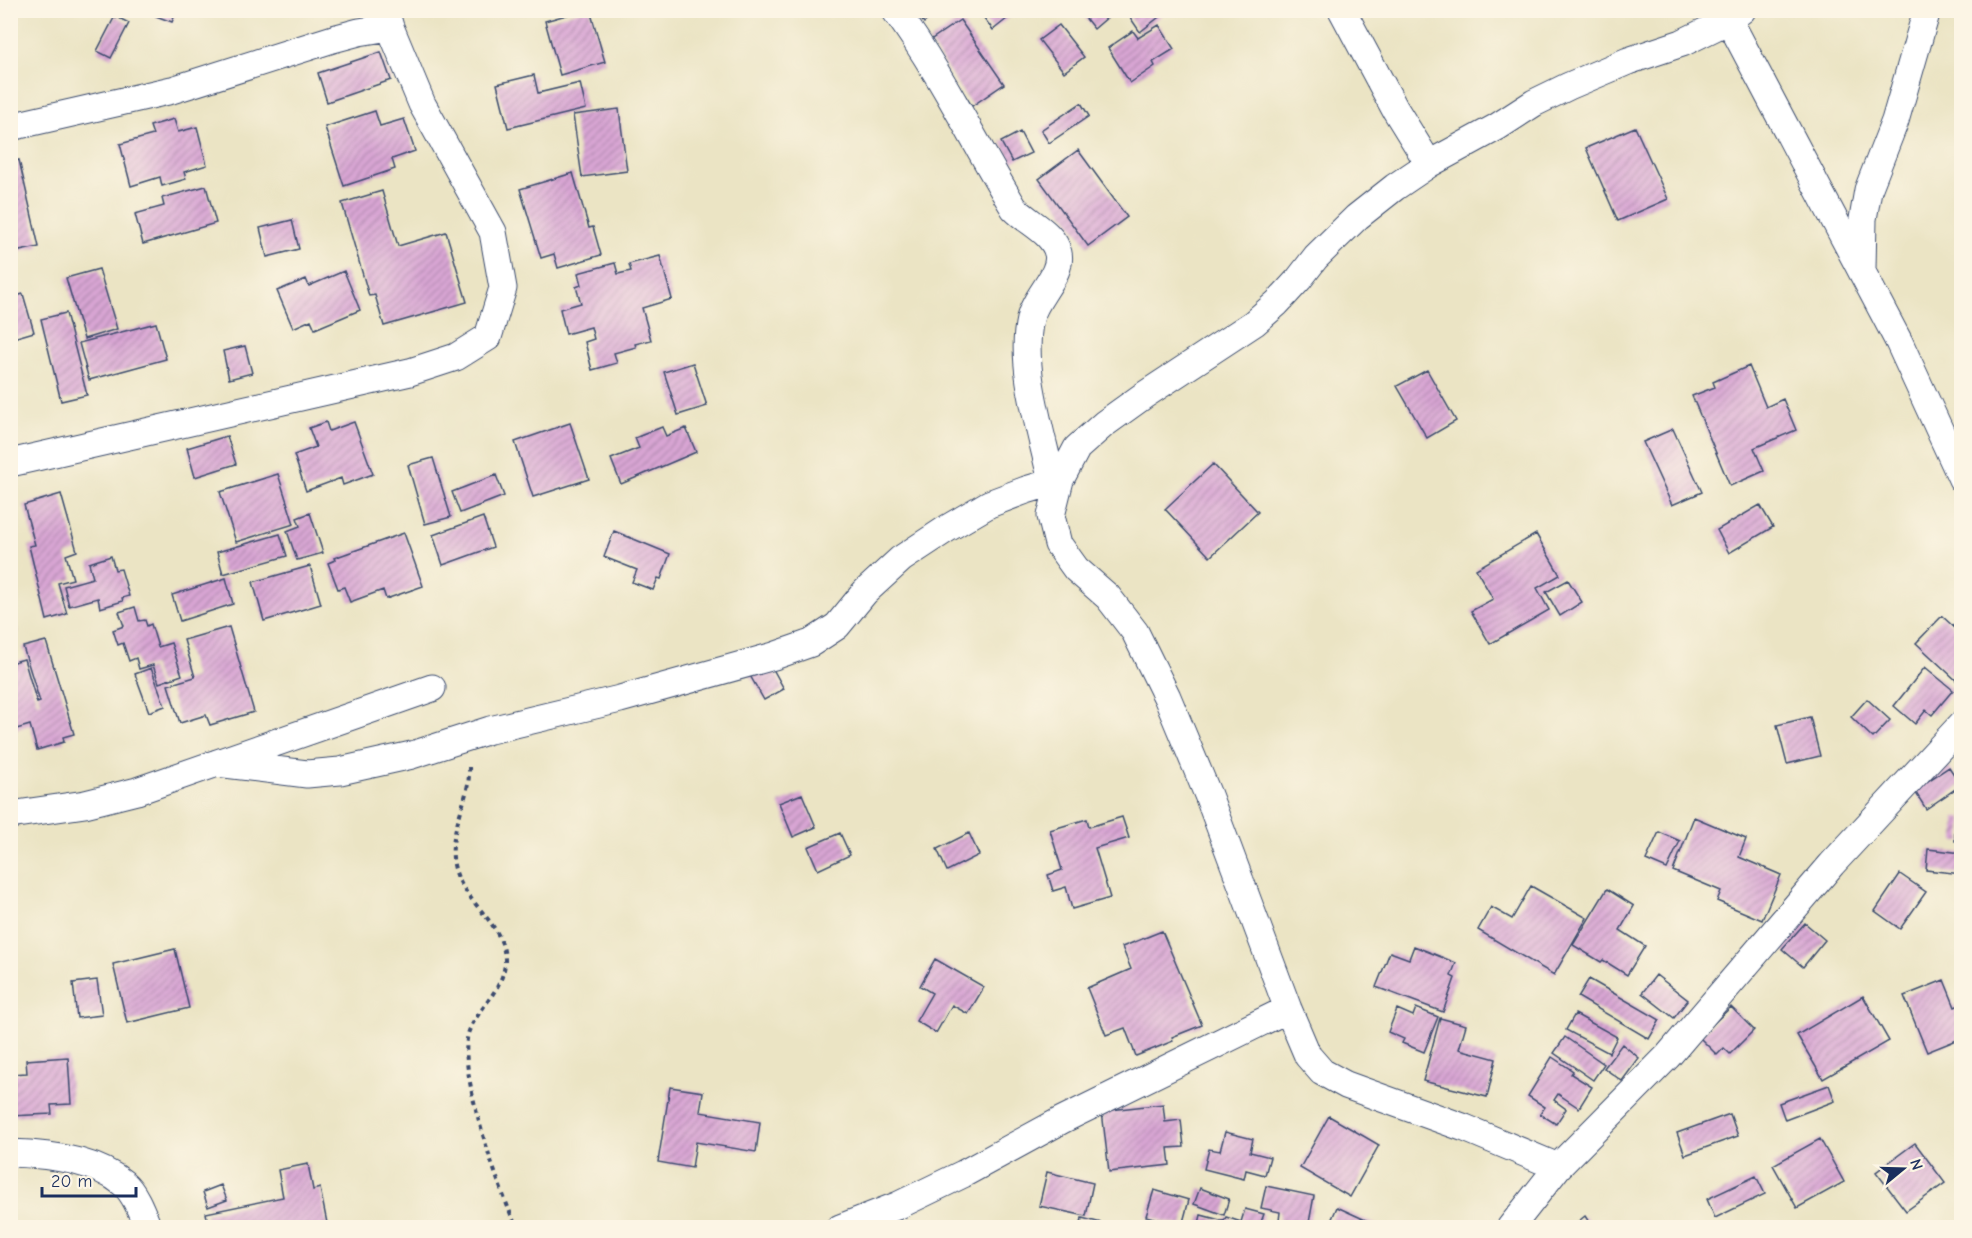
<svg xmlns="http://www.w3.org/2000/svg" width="1972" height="1238" font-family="'Comic Neue',sans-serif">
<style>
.building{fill:url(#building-hatch)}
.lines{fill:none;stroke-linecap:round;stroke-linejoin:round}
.street-casing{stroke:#3a4a6d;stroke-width:29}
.path{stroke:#3a4a6d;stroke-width:4;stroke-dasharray:4.5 4.5;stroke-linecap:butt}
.street{stroke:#fff;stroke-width:27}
</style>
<defs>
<pattern id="building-hatch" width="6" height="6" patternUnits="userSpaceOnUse" patternTransform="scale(1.5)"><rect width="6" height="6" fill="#d9a6d4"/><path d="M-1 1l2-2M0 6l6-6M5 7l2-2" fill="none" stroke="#af88af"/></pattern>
</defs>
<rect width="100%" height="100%" fill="#fcf5e5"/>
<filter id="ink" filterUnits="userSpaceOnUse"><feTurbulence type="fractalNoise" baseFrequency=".0167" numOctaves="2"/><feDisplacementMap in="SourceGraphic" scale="12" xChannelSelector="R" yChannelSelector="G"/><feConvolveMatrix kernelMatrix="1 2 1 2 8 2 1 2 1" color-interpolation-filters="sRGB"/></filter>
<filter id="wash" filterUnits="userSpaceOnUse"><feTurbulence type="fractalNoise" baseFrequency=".008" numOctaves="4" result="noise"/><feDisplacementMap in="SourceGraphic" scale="24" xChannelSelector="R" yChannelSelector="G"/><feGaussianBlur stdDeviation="1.35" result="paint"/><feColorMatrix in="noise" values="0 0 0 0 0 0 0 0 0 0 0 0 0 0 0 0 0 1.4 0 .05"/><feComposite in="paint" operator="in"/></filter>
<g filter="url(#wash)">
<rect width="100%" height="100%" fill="#ebe4c4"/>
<g id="blocks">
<path class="building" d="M 158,10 L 177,10 L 172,22 L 156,16 Z
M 584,10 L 590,10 L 605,62 L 560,75 L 545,21 Z
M 914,10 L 939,10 L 924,23 Z
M 978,10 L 1018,10 L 993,30 Z
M 1079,10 L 1116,10 L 1094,29 Z
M 1125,10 L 1168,10 L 1140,32 Z
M 115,16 L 129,23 L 111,58 L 97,51 Z
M 960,20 L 1004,84 L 972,106 L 929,41 Z
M 1059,25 L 1084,57 L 1064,72 L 1039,40 Z
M 1159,25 L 1174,49 L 1153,62 L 1155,66 L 1130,83 L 1108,48 L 1133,31 L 1138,38 Z
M 381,52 L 391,80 L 327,102 L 318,73 Z
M 534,75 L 538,93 L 580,83 L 586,109 L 508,128 L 497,84 Z
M 1081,103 L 1089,116 L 1049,143 L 1041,130 Z
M 619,109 L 627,171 L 582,177 L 573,115 Z
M 375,111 L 380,126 L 404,119 L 415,151 L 392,159 L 395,169 L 344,186 L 325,127 Z
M 174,119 L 178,132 L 197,127 L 207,165 L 184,172 L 186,179 L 162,186 L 160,177 L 131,186 L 120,144 L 153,135 L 150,126 Z
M 1635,127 L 1668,199 L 1618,221 L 1586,148 Z
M 1020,132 L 1031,153 L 1012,162 L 1001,142 Z
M 1078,150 L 1127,217 L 1088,246 L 1039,179 Z
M 19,160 L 39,247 L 10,253 L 10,162 Z
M 573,173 L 589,228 L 593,227 L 601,255 L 558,268 L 554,254 L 541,258 L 520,189 Z
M 206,186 L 216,223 L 143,244 L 135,214 L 164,206 L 162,198 Z
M 382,191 L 398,246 L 446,232 L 467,302 L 384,326 L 375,295 L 369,296 L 342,203 Z
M 292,220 L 299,249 L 267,257 L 260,228 Z
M 660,256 L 672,299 L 642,308 L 651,340 L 635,344 L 636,347 L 614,353 L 617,363 L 592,370 L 585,342 L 594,339 L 591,327 L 566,334 L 560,309 L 581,303 L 576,287 L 581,285 L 578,273 L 615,263 L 618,274 L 631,271 L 629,264 Z
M 99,269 L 117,329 L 84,339 L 66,278 Z
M 344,271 L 360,310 L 315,329 L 311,320 L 293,328 L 277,291 L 306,279 L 309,286 Z
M 23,294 L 34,332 L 10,339 L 10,298 Z
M 66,313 L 87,395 L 61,401 L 41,319 Z
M 156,323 L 166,359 L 89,380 L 79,343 Z
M 245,346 L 252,373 L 229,379 L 223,351 Z
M 693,363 L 707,406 L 678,415 L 664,372 Z
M 1749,366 L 1766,407 L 1783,399 L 1796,430 L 1754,448 L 1764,471 L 1730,486 L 1692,396 L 1715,387 L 1713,382 Z
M 1427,370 L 1456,421 L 1427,438 L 1397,386 Z
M 326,422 L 329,431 L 354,422 L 373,474 L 343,485 L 341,478 L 306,491 L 294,455 L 316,447 L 309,428 Z
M 570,423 L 589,479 L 533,497 L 515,442 Z
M 662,427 L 666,436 L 686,428 L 696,452 L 621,484 L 611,459 L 639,448 L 635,438 Z
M 1673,429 L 1702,492 L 1672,505 L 1643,442 Z
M 227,436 L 236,464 L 195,477 L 187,448 Z
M 433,458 L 451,517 L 425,524 L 408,465 Z
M 1213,464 L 1258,512 L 1210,557 L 1165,509 Z
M 278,474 L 294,524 L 236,542 L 220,492 Z
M 496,475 L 504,496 L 460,513 L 452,492 Z
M 61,494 L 77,551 L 66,555 L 73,579 L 58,583 L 67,614 L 47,620 L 29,546 L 35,545 L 24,505 Z
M 1760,505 L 1773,527 L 1729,553 L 1717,530 Z
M 310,513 L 323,553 L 297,560 L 287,531 L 300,526 L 297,518 Z
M 483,517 L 493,547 L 443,565 L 433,535 Z
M 614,531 L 670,554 L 661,579 L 658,578 L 653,590 L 632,582 L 637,570 L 604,557 Z
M 404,533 L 423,586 L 386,599 L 383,590 L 350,602 L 344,587 L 338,589 L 328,563 L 335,560 L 334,558 Z
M 280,534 L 287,556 L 223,574 L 217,552 Z
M 1536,534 L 1560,575 L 1537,588 L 1549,610 L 1490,644 L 1471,611 L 1493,599 L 1476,569 Z
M 111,556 L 115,570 L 121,569 L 129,596 L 122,598 L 123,601 L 100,608 L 98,598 L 69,606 L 64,586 L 93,578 L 89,563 Z
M 310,566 L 321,604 L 264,621 L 253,582 Z
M 226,578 L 233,604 L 180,621 L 172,595 Z
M 1568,580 L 1582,602 L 1560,616 L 1546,592 Z
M 135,607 L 139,621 L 145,620 L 147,626 L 151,624 L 158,647 L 171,643 L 182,675 L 159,683 L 153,665 L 139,669 L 136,658 L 129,661 L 123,643 L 118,645 L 113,630 L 124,626 L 119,612 Z
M 10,608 L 18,632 L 10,634 Z
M 1942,616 L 1956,629 L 1962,623 L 1962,679 L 1958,682 L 1916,643 Z
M 229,627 L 254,712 L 210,725 L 206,715 L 180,723 L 168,685 L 195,677 L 184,640 Z
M 46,641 L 74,734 L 63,737 L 64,742 L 37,750 L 30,725 L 10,731 L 10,663 L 24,659 L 37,703 L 40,702 L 23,647 Z
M 768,660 L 784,689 L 764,700 L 748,672 Z
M 1925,667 L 1953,690 L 1932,715 L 1926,710 L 1915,724 L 1894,706 Z
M 151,668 L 165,706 L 149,712 L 135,674 Z
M 1867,699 L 1890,720 L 1873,738 L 1851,717 Z
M 1810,717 L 1820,756 L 1787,764 L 1777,725 Z
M 1949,767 L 1961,785 L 1926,809 L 1914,790 Z
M 802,794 L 816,827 L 793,837 L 779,803 Z
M 1122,817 L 1129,838 L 1095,848 L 1110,898 L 1072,909 L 1066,887 L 1053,891 L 1048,875 L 1062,870 L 1050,830 L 1087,819 L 1089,827 Z
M 1694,817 L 1746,839 L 1739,857 L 1781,875 L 1762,920 L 1717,901 L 1721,891 L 1673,871 Z
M 1955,817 L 1962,817 L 1962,841 L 1955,841 Z
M 1659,832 L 1680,841 L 1667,869 L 1646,860 Z
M 840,833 L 850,855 L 818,870 L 808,847 Z
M 969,833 L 979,855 L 947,871 L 937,849 Z
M 1928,849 L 1962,853 L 1962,874 L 1926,870 Z
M 1900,874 L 1926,892 L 1900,929 L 1875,911 Z
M 1531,886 L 1587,918 L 1554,975 L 1478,930 L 1491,907 L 1512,919 Z
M 1607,889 L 1634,906 L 1620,930 L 1645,946 L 1627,975 L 1603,960 L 1601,962 L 1573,945 Z
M 1805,923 L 1825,940 L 1803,967 L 1782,949 Z
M 1162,931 L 1202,1025 L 1172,1037 L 1173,1041 L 1136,1056 L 1125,1028 L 1106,1035 L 1087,988 L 1131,969 L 1122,947 Z
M 1414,946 L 1456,963 L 1451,976 L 1455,978 L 1443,1012 L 1376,987 L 1390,952 L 1409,959 Z
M 175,949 L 189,1008 L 127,1023 L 113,964 Z
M 935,959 L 984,987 L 968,1014 L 952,1005 L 936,1033 L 916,1021 L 932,993 L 920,986 Z
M 1656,975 L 1688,1000 L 1674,1018 L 1642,993 Z
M 1589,979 L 1660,1020 L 1649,1039 L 1578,997 Z
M 97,980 L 102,1015 L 77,1018 L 73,983 Z
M 1944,980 L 1955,1007 L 1962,1004 L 1962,1038 L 1927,1052 L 1904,996 Z
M 1863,996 L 1889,1041 L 1823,1079 L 1797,1035 Z
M 1731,1007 L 1754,1030 L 1730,1054 L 1724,1048 L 1717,1055 L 1699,1037 Z
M 1416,1008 L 1438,1017 L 1424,1052 L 1402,1043 L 1404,1039 L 1388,1032 L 1397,1009 L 1413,1016 Z
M 1575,1014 L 1617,1037 L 1609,1053 L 1566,1030 Z
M 1440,1018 L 1466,1025 L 1459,1049 L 1496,1059 L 1487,1097 L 1423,1081 Z
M 1565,1037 L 1604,1064 L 1593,1080 L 1554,1053 Z
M 1622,1044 L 1639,1058 L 1622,1081 L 1604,1068 Z
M 68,1057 L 71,1104 L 51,1105 L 52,1114 L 10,1116 L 10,1074 L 27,1073 L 26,1060 Z
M 1552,1057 L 1573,1071 L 1571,1074 L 1592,1087 L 1579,1108 L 1558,1094 L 1554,1100 L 1566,1109 L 1556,1124 L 1540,1114 L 1545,1107 L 1528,1096 Z
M 1829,1085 L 1835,1101 L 1785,1120 L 1779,1103 Z
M 670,1087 L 703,1092 L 700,1112 L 760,1122 L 756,1152 L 696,1142 L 692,1168 L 658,1162 Z
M 1163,1104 L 1165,1122 L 1181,1120 L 1184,1147 L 1168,1148 L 1170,1165 L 1109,1172 L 1102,1111 Z
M 1730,1114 L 1738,1136 L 1685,1155 L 1677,1133 Z
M 1329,1116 L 1379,1145 L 1350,1197 L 1300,1168 Z
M 1225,1132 L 1253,1139 L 1250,1152 L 1270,1157 L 1265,1175 L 1246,1170 L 1244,1179 L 1204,1169 L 1209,1149 L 1220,1151 Z
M 1820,1139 L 1844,1182 L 1797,1208 L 1773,1165 Z
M 1915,1143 L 1945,1183 L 1906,1211 L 1876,1172 Z
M 308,1164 L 313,1190 L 320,1188 L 328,1228 L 209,1228 L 206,1213 L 283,1197 L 278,1170 Z
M 1047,1172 L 1093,1183 L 1086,1216 L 1039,1206 Z
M 1756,1176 L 1765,1194 L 1715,1218 L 1707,1199 Z
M 221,1185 L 227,1200 L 208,1207 L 203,1192 Z
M 1266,1186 L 1314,1196 L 1308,1228 L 1287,1228 L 1288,1223 L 1279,1221 L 1280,1212 L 1261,1208 Z
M 1200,1188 L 1229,1199 L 1224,1215 L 1194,1204 Z
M 1154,1190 L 1189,1200 L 1182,1226 L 1146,1216 Z
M 1337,1207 L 1383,1228 L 1328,1228 Z
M 1245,1209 L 1264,1214 L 1261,1222 L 1269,1224 L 1268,1228 L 1198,1228 L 1201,1215 L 1224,1221 L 1226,1217 L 1241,1222 Z
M 1585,1216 L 1593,1228 L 1570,1228 Z
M 1082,1218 L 1117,1227 L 1117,1228 L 1080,1228 Z"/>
</g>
</g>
<g filter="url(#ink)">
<use href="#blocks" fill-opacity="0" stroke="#3a4a6d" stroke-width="1.5"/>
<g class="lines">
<defs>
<path id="street" d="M 895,10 C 941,73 974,142 1014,208 C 1028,223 1053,232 1058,253 C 1063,274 1035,296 1030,319 C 1019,367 1042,433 1052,482
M 1342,10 L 1395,109 L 1429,164
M 1729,20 L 1899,342 L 1962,479
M 10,127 L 172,90 L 333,39 L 359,32 L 390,27
M 1862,269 L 1863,219 L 1868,190 L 1895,121 L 1927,10
M 10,463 L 410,372 L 456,357 L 488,337 L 503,288 L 493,232 L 422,104 L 390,27 L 385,10
M 217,763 L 307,774 L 340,771 L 412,755 L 490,730 L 620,699 L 774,656 L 811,643 L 837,626 L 865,592 L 901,559 L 948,528 L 989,504 L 1026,490 L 1060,480
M 10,815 L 85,804 L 137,791 L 432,688
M 10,1153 C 46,1154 94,1159 123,1183 C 135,1193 142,1213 148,1228
M 1558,1167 L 1465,1128 L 1346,1085 L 1322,1072 L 1308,1056 L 1288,1009 L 1208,795 L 1167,697 L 1135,632 L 1108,597 L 1076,569 L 1058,544 L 1051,516 L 1060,480 L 1077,448 L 1104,424 L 1143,396 L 1254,323 L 1277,303 L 1299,279 L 1316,257 L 1357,217 L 1395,187 L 1429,164 L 1497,127 L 1534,103 L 1569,86 L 1628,61 L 1682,43 L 1729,20 L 1742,10
M 840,1228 L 899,1205 L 963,1174 L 1062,1120 L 1288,1009
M 1510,1228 L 1558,1167 L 1668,1056 L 1832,864 L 1962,724"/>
</defs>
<use href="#street" class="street-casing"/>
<path class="path" d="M 469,767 C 471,801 445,833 455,869 C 464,903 503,921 505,959 C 506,987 479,1007 469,1031 C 455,1066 500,1193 517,1228"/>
<use href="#street" class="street"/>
</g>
</g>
<rect width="1972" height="1238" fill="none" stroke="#fcf5e5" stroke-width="36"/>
<g transform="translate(1903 1169) rotate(71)" stroke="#fcf5e5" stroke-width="4.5" paint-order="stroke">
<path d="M0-4.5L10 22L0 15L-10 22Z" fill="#1b2f5e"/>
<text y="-9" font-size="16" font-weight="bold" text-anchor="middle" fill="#1b2f5e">N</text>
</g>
<path d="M42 1187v9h94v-9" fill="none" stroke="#1b2f5e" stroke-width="3"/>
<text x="51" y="1187" font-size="18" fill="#1b2f5e" stroke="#fcf5e5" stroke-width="4.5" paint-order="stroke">20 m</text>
</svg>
